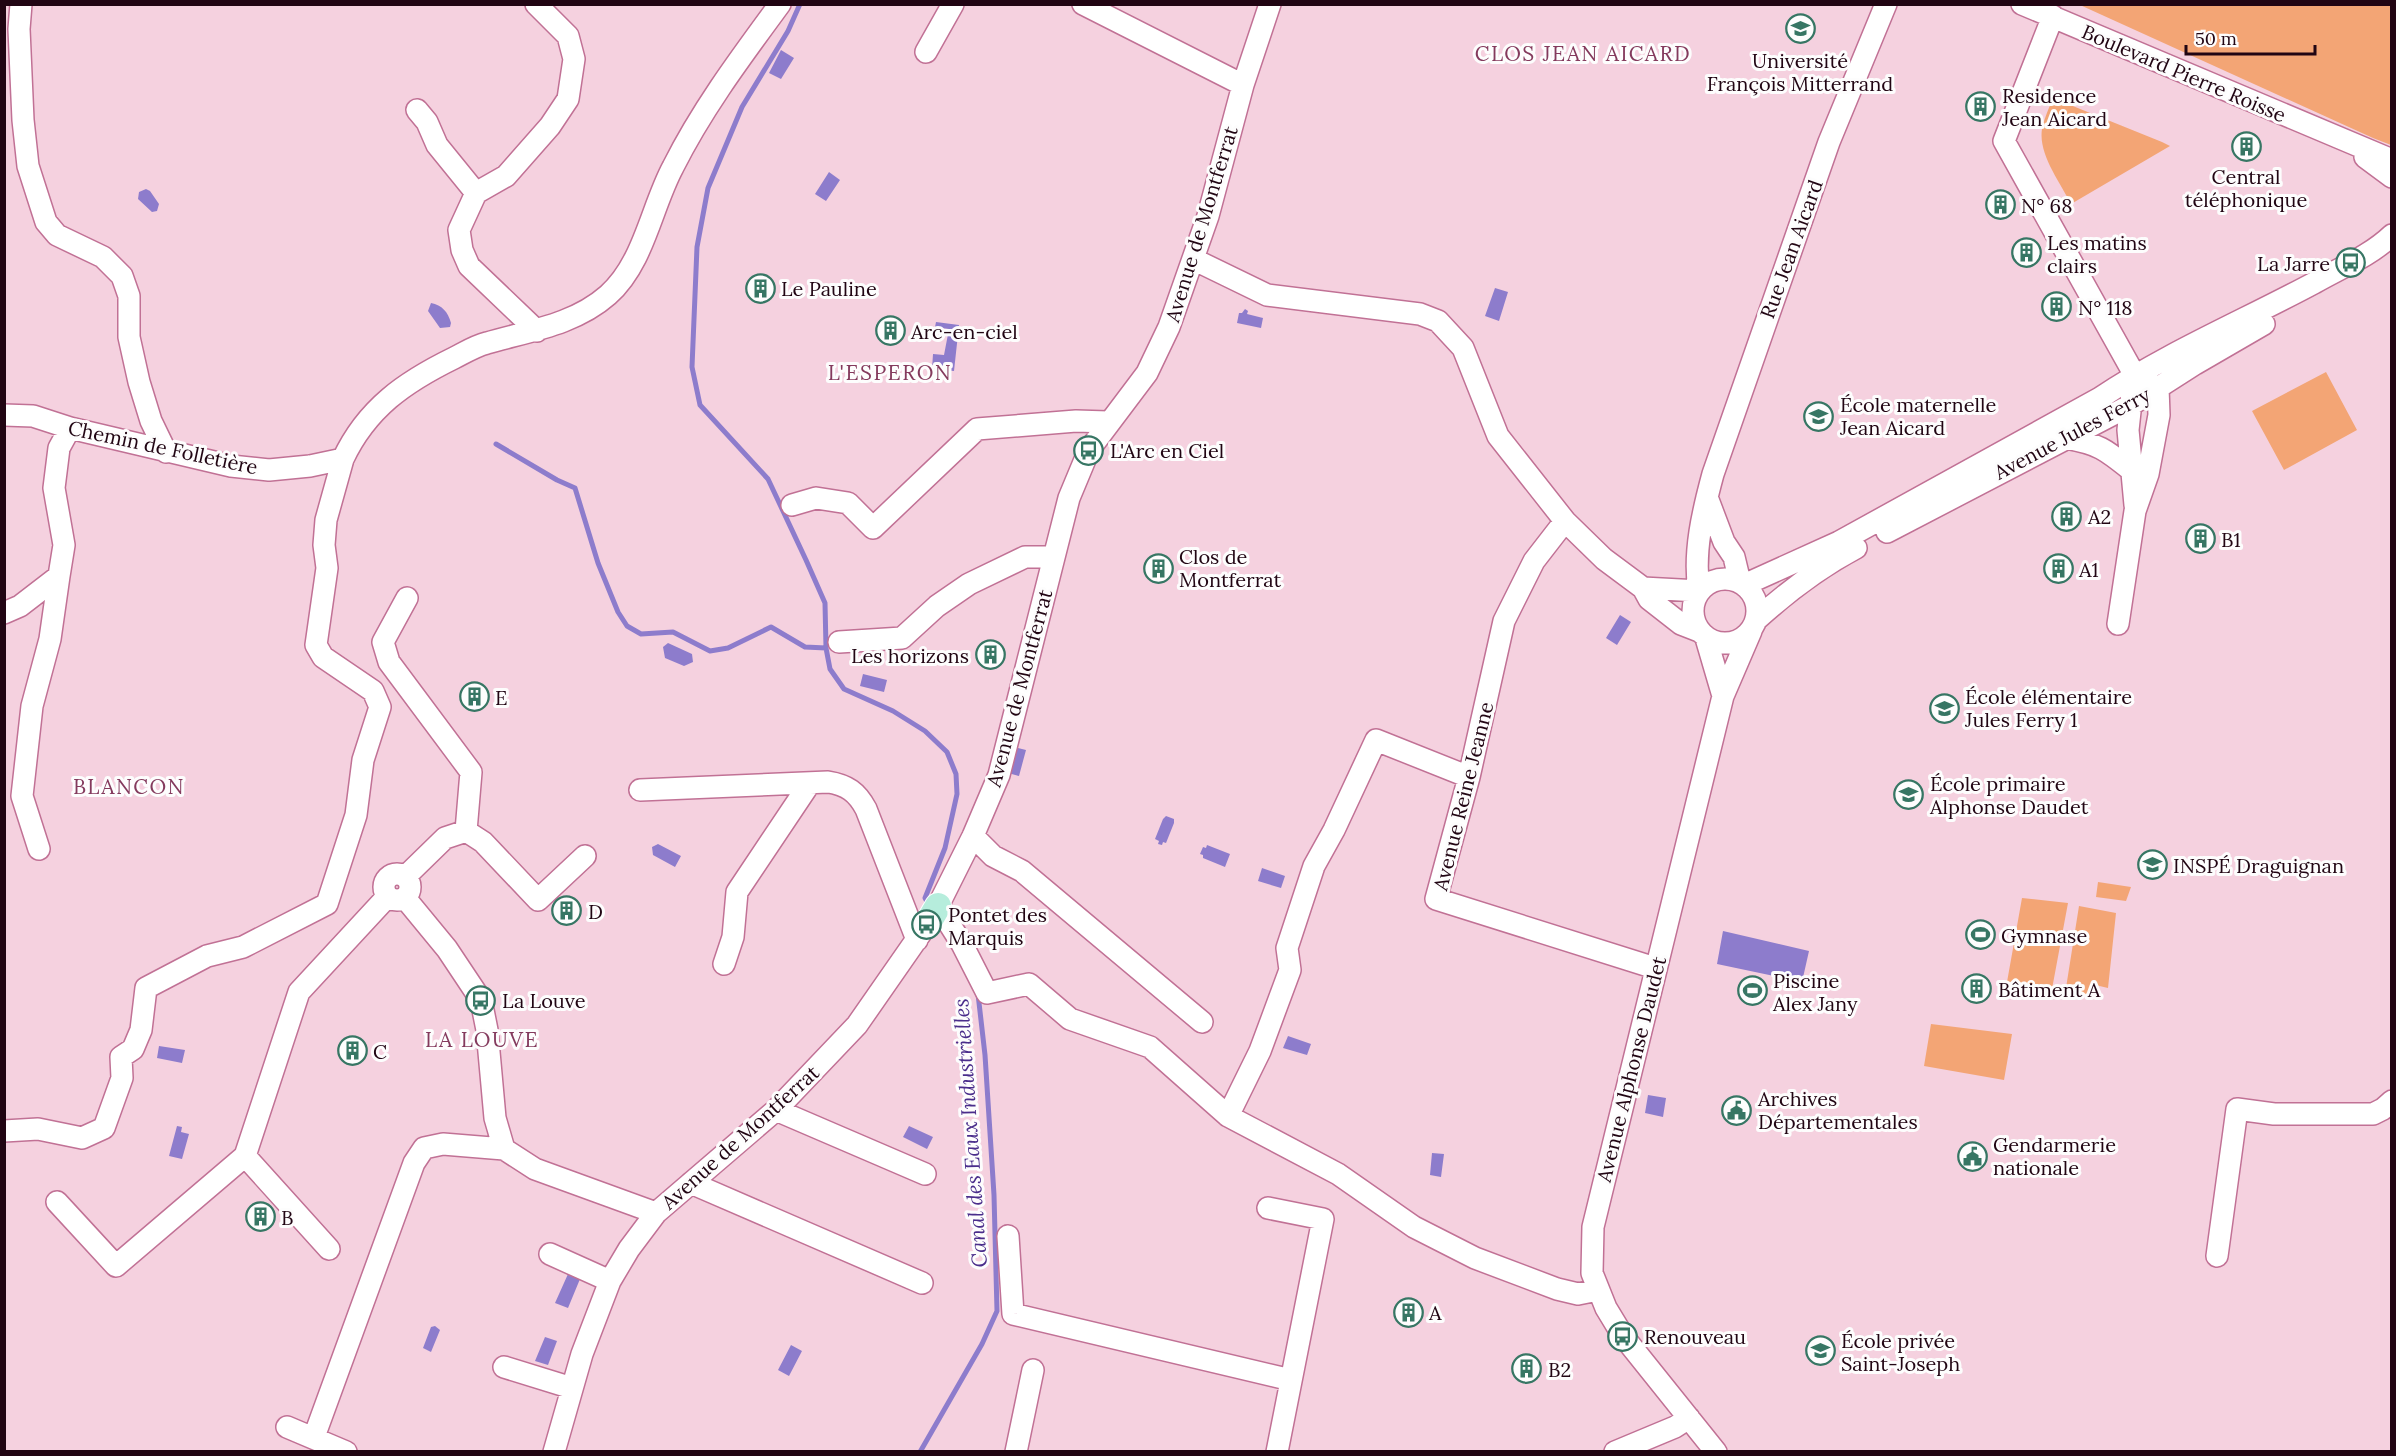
<svg xmlns="http://www.w3.org/2000/svg" width="2396" height="1456" font-family="Lora,serif">
<style>
.green{fill:#f3a575}
.water{fill:#8d7ccc}
.lines{fill:none;stroke-linecap:round;stroke-linejoin:round}
.stream{stroke:#8d7ccc;stroke-width:5}
.minor-casing{stroke:#c17195;stroke-width:24}
.major-casing{stroke:#fff;stroke-width:28}
.minor{stroke:#fff;stroke-width:21}
.major{stroke:#b6eddc;stroke-width:26}
.labels{text-anchor:middle;dominant-baseline:central;stroke-width:6;stroke-linejoin:round;paint-order:stroke}
.poi-label{font-size:20px;fill:#210513;stroke:#fdfdfd;text-anchor:start}
.street-label{font-size:20px;fill:#210513;stroke:#fdfdfd}
.neighbourhood-label{font-size:21px;letter-spacing:1.5px;fill:#843a5d;stroke:#fdfdfd}
.water-label{font-size:21px;font-style:italic;fill:#4a2d8b;stroke:#fdfdfd}
</style>
<rect width="100%" height="100%" fill="#f5d1df"/>
<path class="green" d="M 2080,5 L 2391,5 L 2391,145 L 2373,138 Z
M 2053,98 L 2162,142 L 2170,146 L 2071,204 C 2060,182 2038,154 2042,129 C 2044,119 2049,108 2053,98 Z
M 2326,372 L 2357,430 L 2284,470 L 2252,411 Z
M 2098,882 L 2131,887 L 2126,901 L 2096,897 Z
M 2022,898 L 2068,903 L 2052,989 L 2007,982 Z
M 2079,906 L 2116,913 L 2108,988 L 2091,984 L 2088,997 L 2065,994 Z
M 1931,1024 L 2012,1034 L 2004,1080 L 1924,1066 Z"/>
<path class="water" d="M 781,50 L 794,58 L 781,79 L 769,73 Z
M 829,172 L 840,180 L 826,201 L 815,194 Z
M 146,189 L 150,191 L 159,204 L 157,211 L 152,212 L 138,199 L 139,192 Z
M 1495,288 L 1508,292 L 1499,321 L 1485,316 Z
M 431,303 C 442,305 448,312 451,323 L 450,327 L 440,328 L 428,311 Z
M 1245,309 L 1248,311 L 1247,314 L 1263,318 L 1261,328 L 1237,323 L 1239,313 L 1242,313 Z
M 936,322 L 959,325 L 954,371 L 932,369 L 933,354 L 944,355 L 949,329 L 935,327 Z
M 1620,615 L 1631,622 L 1617,645 L 1606,638 Z
M 668,643 L 692,654 L 693,662 L 684,666 L 665,658 L 663,647 Z
M 863,674 L 887,680 L 884,692 L 860,686 Z
M 1014,747 L 1026,750 L 1019,776 L 1008,773 Z
M 1166,816 L 1174,819 L 1174,823 L 1166,843 L 1163,842 L 1162,845 L 1158,844 L 1159,841 L 1155,839 L 1163,819 Z
M 658,844 L 681,856 L 675,867 L 653,855 L 652,847 Z
M 1207,845 L 1230,854 L 1225,867 L 1203,858 L 1203,855 L 1200,854 L 1203,847 L 1206,848 Z
M 1262,868 L 1285,876 L 1281,888 L 1258,881 Z
M 1723,931 L 1809,951 L 1802,982 L 1717,964 Z
M 1288,1036 L 1311,1044 L 1307,1055 L 1283,1048 Z
M 159,1046 L 185,1050 L 182,1063 L 157,1058 Z
M 1648,1095 L 1666,1098 L 1663,1117 L 1645,1113 Z
M 177,1126 L 182,1127 L 181,1132 L 189,1134 L 182,1159 L 169,1156 Z
M 909,1126 L 933,1137 L 927,1149 L 903,1137 Z
M 1432,1153 L 1444,1154 L 1441,1177 L 1430,1175 Z
M 568,1274 L 580,1279 L 568,1308 L 555,1303 Z
M 435,1326 L 440,1330 L 431,1352 L 423,1348 L 431,1327 Z
M 545,1337 L 557,1341 L 548,1365 L 535,1361 Z
M 791,1345 L 802,1351 L 789,1376 L 778,1370 Z"/>
<g class="lines">
<path class="stream" d="M 800,4 L 788,31 L 742,107 L 708,188 L 697,247 L 692,367 L 700,405 L 768,479 L 806,560 L 825,603 L 826,648 L 830,669 L 844,689 L 893,711 L 925,731 L 947,752 L 956,774 L 957,794 L 945,848 L 925,898 L 929,905
M 496,444 L 557,480 L 575,488 L 598,563 L 618,612 L 627,626 L 641,634 L 673,632 L 710,651 L 728,648 L 771,627 L 805,647 L 826,648
M 920,1452 L 982,1344 L 997,1311 L 994,1195 L 985,1055 L 978,994"/>
<defs>
<path id="minor" d="M 21,4 L 19,29 L 23,120 L 28,166 L 46,222 L 57,235 L 103,257 L 122,276 L 129,296 L 129,337 L 139,382 L 151,421 L 166,452
M 1083,4 L 1243,85
M 1270,4 L 1243,85 L 1208,216 L 1169,327 L 1147,373 L 1089,450 L 1069,498 L 999,775 L 973,836 L 938,906 L 962,944 L 987,993 L 1029,984 L 1070,1019 L 1150,1047 L 1228,1116 L 1338,1174 L 1414,1227 L 1475,1258 L 1557,1289 L 1578,1294 L 1598,1290
M 2022,4 L 2392,160
M 2053,16 L 2004,141 L 2134,374
M 926,52 L 953,4
M 417,110 L 427,122 L 437,145 L 476,193 L 459,230 L 462,250 L 469,266 L 537,331
M 2365,157 L 2392,177
M 476,193 L 506,176 L 550,126 L 568,99 L 574,59 L 568,36 L 536,4
M 1193,259 L 1267,295 L 1420,314 L 1438,321 L 1463,348 L 1498,436 L 1565,521 L 1604,559 L 1643,588 L 1649,599 L 1681,624 L 1699,631
M 2132,393 L 2128,430 L 2135,505
M 4,415 L 33,416 L 70,428 L 231,466 L 269,470 L 310,466 L 343,459 C 367,408 405,382 454,358 C 464,353 475,346 487,343 C 528,331 574,325 608,295 C 644,263 651,208 673,167 C 702,109 741,57 780,4
M 2065,438 C 2099,444 2105,449 2131,470
M 1707,497 L 1724,542 L 1734,557 L 1740,582
M 792,505 L 816,498 L 848,503 L 873,528 L 977,429 L 1076,421 L 1108,422
M 1565,521 L 1534,561 L 1504,621 L 1469,777 L 1436,899 L 1655,968
M 1887,532 L 2131,405 L 2195,364 L 2264,324
M1693 611a32 32 0 1 1 64 0a32 32 0 1 1-64 0Z
M 1744,585 L 1839,542 L 2100,398 C 2167,353 2243,321 2314,283 C 2340,268 2370,256 2392,235
M 1643,588 L 1699,591
M 1699,591 C 1693,552 1703,511 1713,474 L 1829,142 L 1886,4
M 407,598 L 383,642 L 389,662 L 471,772 L 466,831
M 4,613 L 20,606 L 59,576 L 64,545 L 54,488 L 59,448 L 70,428
M 1756,620 C 1787,592 1820,567 1856,548
M 2118,624 L 2135,511 L 2148,474 L 2159,415 L 2158,387 L 2148,382
M 1706,638 L 1723,696
M 839,642 L 902,638 L 937,606 L 969,584 L 1025,557 L 1053,557
M 640,790 L 828,782 C 847,785 857,792 866,809 L 917,940
M 973,836 L 993,856 L 1022,871 L 1202,1022
M 39,849 L 22,796 L 32,706 L 50,639 L 59,576
M384 887a13 13 0 1 1 26 0a13 13 0 1 1-26 0Z
M 405,877 L 445,838 L 466,831 L 483,842 L 538,900 L 585,856
M 405,898 L 447,949 L 481,1000 L 487,1030 L 495,1118 L 504,1149 L 535,1169 L 656,1213
M 724,964 L 733,937 L 737,892 L 810,783
M 776,1110 L 925,1174
M 1228,1116 L 1260,1051 L 1290,970 L 1287,948 L 1314,866 L 1334,830 L 1376,740 L 1469,777
M 4,1131 L 38,1129 L 82,1138 L 104,1128 L 122,1078 L 121,1057 L 133,1049 L 141,1030 L 146,988 L 207,956 L 243,947 L 327,904 L 356,815 L 363,760 L 380,707 L 373,691 L 323,657 L 316,645 L 327,568 L 324,545 L 326,520 L 343,459
M 691,1183 L 922,1283
M 57,1202 L 116,1266 L 245,1156
M 1268,1208 L 1323,1219 L 1277,1452
M 1008,1236 L 1013,1314 L 1291,1380
M 329,1249 L 245,1156 L 299,992 L 387,897
M 550,1254 L 610,1281
M 2217,1256 L 2237,1109 L 2274,1114 L 2373,1114 L 2383,1109 L 2392,1101
M 504,1367 L 572,1388
M 287,1427 L 346,1452
M 314,1437 L 414,1163 L 424,1148 L 443,1144 L 504,1149
M 554,1452 L 582,1354 L 610,1281 L 629,1249 L 656,1213 L 776,1110 L 857,1025 L 928,923
M 1016,1452 L 1033,1370
M 1615,1452 L 1675,1427 L 1689,1418
M 1716,1452 L 1623,1336 L 1606,1308 L 1592,1273 L 1593,1227 L 1723,696 L 1751,631"/>
<path id="major" d="M 928,923 L 938,906"/>
</defs>
<use href="#minor" class="minor-casing"/>
<use href="#major" class="major-casing"/>
<use href="#minor" class="minor"/>
<use href="#major" class="major"/>
</g>
<defs>
<symbol id="university-ring" viewBox="-11 -11 22 22"><circle r="9.5" fill="#fdfdfd" stroke="#377664" stroke-width="1.5"/><path d="M0-5L7-2L0 1L-7-2ZM-4 1L0 2.5L4 1V4Q0 6-4 4Z" fill="#377664"/></symbol>
<symbol id="building-ring" viewBox="-11 -11 22 22"><circle r="9.5" fill="#fdfdfd" stroke="#377664" stroke-width="1.5"/><path d="M-4-6H4V6H1V3H-1V6H-4ZM-2.5-4.3h1.7v1.8h-1.7ZM.8-4.3h1.7v1.8H.8ZM-2.5-1h1.7V.8h-1.7ZM.8-1h1.7V.8H.8Z" fill="#377664"/></symbol>
<symbol id="bus-ring" viewBox="-11 -11 22 22"><circle r="9.5" fill="#fdfdfd" stroke="#377664" stroke-width="1.5"/><path d="M-5-6H5V4H4V6H2V4H-2V6H-4V4H-5ZM-3.5-4V0h7V-4ZM-3.5 1.2v1.5H-2V1.2ZM2 1.2v1.5H3.5V1.2Z" fill="#377664"/></symbol>
<symbol id="school-ring" viewBox="-11 -11 22 22"><circle r="9.5" fill="#fdfdfd" stroke="#377664" stroke-width="1.5"/><path d="M0-5L7-2L0 1L-7-2ZM-4 1L0 2.5L4 1V4Q0 6-4 4Z" fill="#377664"/></symbol>
<symbol id="stadium-ring" viewBox="-11 -11 22 22"><circle r="9.5" fill="#fdfdfd" stroke="#377664" stroke-width="1.5"/><path d="M0-5a6.5 5 0 1 0 0 10a6.5 5 0 1 0 0-10ZM-3.5-1.8h7v3.6h-7Z" fill="#377664"/></symbol>
<symbol id="civic-ring" viewBox="-11 -11 22 22"><circle r="9.5" fill="#fdfdfd" stroke="#377664" stroke-width="1.5"/><path d="M-.6-6.5H3V-4.5H.6V-3L4-1V1h2V6H-6V1h2V-1L-.6-3ZM-1.2 2.5V6h2.4V2.5Z" fill="#377664"/></symbol>
</defs>
<g fill-rule="evenodd">
<use href="#university-ring" x="1784" y="12" width="33" height="33"/>
<use href="#building-ring" x="1964" y="90" width="33" height="33"/>
<use href="#building-ring" x="2230" y="130" width="33" height="33"/>
<use href="#building-ring" x="1984" y="188" width="33" height="33"/>
<use href="#building-ring" x="2010" y="236" width="33" height="33"/>
<use href="#bus-ring" x="2334" y="246" width="33" height="33"/>
<use href="#building-ring" x="744" y="272" width="33" height="33"/>
<use href="#building-ring" x="2040" y="290" width="33" height="33"/>
<use href="#building-ring" x="874" y="314" width="33" height="33"/>
<use href="#school-ring" x="1802" y="400" width="33" height="33"/>
<use href="#bus-ring" x="1072" y="434" width="33" height="33"/>
<use href="#building-ring" x="2050" y="500" width="33" height="33"/>
<use href="#building-ring" x="2184" y="522" width="33" height="33"/>
<use href="#building-ring" x="1142" y="552" width="33" height="33"/>
<use href="#building-ring" x="2042" y="552" width="33" height="33"/>
<use href="#building-ring" x="974" y="638" width="33" height="33"/>
<use href="#building-ring" x="458" y="680" width="33" height="33"/>
<use href="#school-ring" x="1928" y="692" width="33" height="33"/>
<use href="#school-ring" x="1892" y="778" width="33" height="33"/>
<use href="#university-ring" x="2136" y="848" width="33" height="33"/>
<use href="#building-ring" x="550" y="894" width="33" height="33"/>
<use href="#bus-ring" x="910" y="908" width="33" height="33"/>
<use href="#stadium-ring" x="1964" y="918" width="33" height="33"/>
<use href="#building-ring" x="1960" y="972" width="33" height="33"/>
<use href="#stadium-ring" x="1736" y="974" width="33" height="33"/>
<use href="#bus-ring" x="464" y="984" width="33" height="33"/>
<use href="#building-ring" x="336" y="1034" width="33" height="33"/>
<use href="#civic-ring" x="1720" y="1094" width="33" height="33"/>
<use href="#civic-ring" x="1956" y="1140" width="33" height="33"/>
<use href="#building-ring" x="244" y="1200" width="33" height="33"/>
<use href="#building-ring" x="1392" y="1296" width="33" height="33"/>
<use href="#bus-ring" x="1606" y="1320" width="33" height="33"/>
<use href="#school-ring" x="1804" y="1334" width="33" height="33"/>
<use href="#building-ring" x="1510" y="1352" width="33" height="33"/>
</g>
<g class="labels">
<g class="poi-label">
<text x="1800" y="60" text-anchor="middle">Université<tspan x="1800" dy="23">François Mitterrand</tspan></text>
<text x="2002" y="95">Residence<tspan x="2002" dy="23">Jean Aicard</tspan></text>
<text x="2246" y="176" text-anchor="middle">Central<tspan x="2246" dy="23">téléphonique</tspan></text>
<text x="2021" y="205">N° 68</text>
<text x="2047" y="242">Les matins<tspan x="2047" dy="23">clairs</tspan></text>
<text x="2330" y="263" text-anchor="end">La Jarre</text>
<text x="781" y="288">Le Pauline</text>
<text x="2078" y="307">N° 118</text>
<text x="911" y="331">Arc-en-ciel</text>
<text x="1840" y="404">École maternelle<tspan x="1840" dy="23">Jean Aicard</tspan></text>
<text x="1110" y="450">L'Arc en Ciel</text>
<text x="2088" y="516">A2</text>
<text x="2221" y="539">B1</text>
<text x="1179" y="556">Clos de<tspan x="1179" dy="23">Montferrat</tspan></text>
<text x="2079" y="569">A1</text>
<text x="969" y="655" text-anchor="end">Les horizons</text>
<text x="1965" y="696">École élémentaire<tspan x="1965" dy="23">Jules Ferry 1</tspan></text>
<text x="495" y="697">E</text>
<text x="1930" y="783">École primaire<tspan x="1930" dy="23">Alphonse Daudet</tspan></text>
<text x="2173" y="865">INSPÉ Draguignan</text>
<text x="588" y="911">D</text>
<text x="948" y="914">Pontet des<tspan x="948" dy="23">Marquis</tspan></text>
<text x="2001" y="935">Gymnase</text>
<text x="1773" y="980">Piscine<tspan x="1773" dy="23">Alex Jany</tspan></text>
<text x="1998" y="989">Bâtiment A</text>
<text x="502" y="1000">La Louve</text>
<text x="373" y="1051">C</text>
<text x="1758" y="1098">Archives<tspan x="1758" dy="23">Départementales</tspan></text>
<text x="1993" y="1144">Gendarmerie<tspan x="1993" dy="23">nationale</tspan></text>
<text x="281" y="1217">B</text>
<text x="1429" y="1312">A</text>
<text x="1644" y="1336">Renouveau</text>
<text x="1841" y="1340">École privée<tspan x="1841" dy="23">Saint-Joseph</tspan></text>
<text x="1548" y="1369">B2</text>
</g>
<g class="street-label">
<text transform="translate(2184 73) rotate(23)">Boulevard Pierre Roisse</text>
<text transform="translate(1201 224) rotate(-73)">Avenue de Montferrat</text>
<text transform="translate(1791 249) rotate(-70)">Rue Jean Aicard</text>
<text transform="translate(2072 433) rotate(-28)">Avenue Jules Ferry</text>
<text transform="translate(163 447) rotate(12)">Chemin de Folletière</text>
<text transform="translate(1019 688) rotate(-75)">Avenue de Montferrat</text>
<text transform="translate(1463 796) rotate(-76)">Avenue Reine Jeanne</text>
<text transform="translate(1631 1069) rotate(-76)">Avenue Alphonse Daudet</text>
<text transform="translate(740 1137) rotate(-42)">Avenue de Montferrat</text>
</g>
<g class="neighbourhood-label">
<text x="1583" y="53">CLOS JEAN AICARD</text>
<text x="890" y="372">L'ESPERON</text>
<text x="129" y="786">BLANCON</text>
<text x="482" y="1039">LA LOUVE</text>
</g>
<g class="water-label">
<text transform="translate(970 1133) rotate(-94)">Canal des Eaux Industrielles</text>
</g>
</g>
<rect width="2396" height="1456" fill="none" stroke="#210513" stroke-width="12"/>
<path d="M2186 45v9h129v-9" fill="none" stroke="#210513" stroke-width="3"/>
<text x="2195" y="45" font-size="18" fill="#210513" stroke="#fdfdfd" stroke-width="4.5" paint-order="stroke">50 m</text>
</svg>
